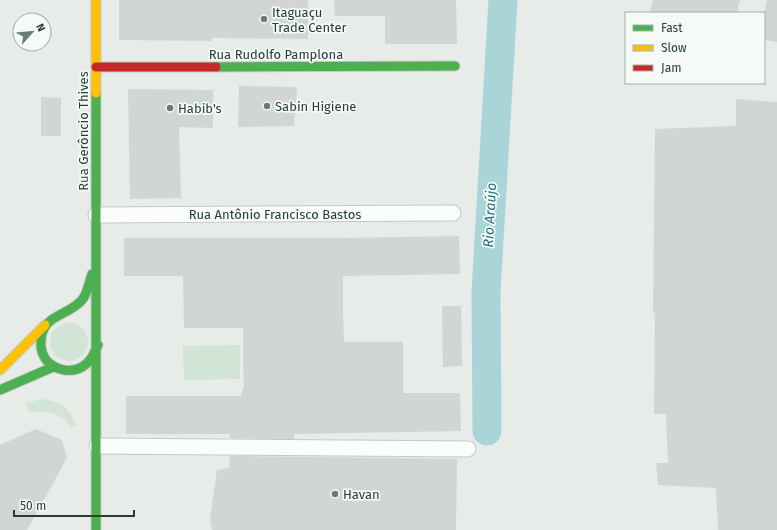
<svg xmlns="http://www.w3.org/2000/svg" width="777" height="530" font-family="'Fira Sans',sans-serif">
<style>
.green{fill:#d1e4d5}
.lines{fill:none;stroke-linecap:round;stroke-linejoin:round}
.river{stroke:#a9d4d8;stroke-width:29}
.building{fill:#d1d5d3}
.street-casing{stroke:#c4c9c6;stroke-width:17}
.fast-casing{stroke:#c2c9c6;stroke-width:11}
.slow-casing{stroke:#c2c9c6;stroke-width:11}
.jam-casing{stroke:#c2c9c6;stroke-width:11}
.street{stroke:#fbfcfc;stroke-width:15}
.fast{stroke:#4caf50;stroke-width:9}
.slow{stroke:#ffc107;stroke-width:9}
.jam{stroke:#c62828;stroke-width:9}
.poi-dot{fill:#687c75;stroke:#f6faf7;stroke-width:1.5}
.labels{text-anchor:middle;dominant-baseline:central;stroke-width:3.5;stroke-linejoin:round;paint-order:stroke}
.poi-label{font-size:13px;fill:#243f36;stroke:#f6faf7;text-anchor:start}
.street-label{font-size:13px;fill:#243f36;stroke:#f6faf7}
.water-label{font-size:14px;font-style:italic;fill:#20707a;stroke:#f6faf7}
</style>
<rect width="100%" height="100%" fill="#e7ece9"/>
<path class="green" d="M50 342a19 19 0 1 1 38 0a19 19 0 1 1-38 0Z
M 240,345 L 240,379 L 184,380 L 183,346 Z
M 41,399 C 60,401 70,407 76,426 L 71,427 C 60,411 48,411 29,412 L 26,403 Z"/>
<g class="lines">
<path class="river" d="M 487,431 L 486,292 L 503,0"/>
</g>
<path class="building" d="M 119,0 L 308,0 L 308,39 L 212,38 L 212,41 L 119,40 Z
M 334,0 L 456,0 L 457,44 L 385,44 L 385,16 L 335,16 Z
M 653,0 L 740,0 L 737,13 L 658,13 L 650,11 Z
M 767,0 L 777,0 L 777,42 L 764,40 L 764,14 Z
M 239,86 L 297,87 L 294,126 L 238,127 Z
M 128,89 L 213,90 L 213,128 L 179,127 L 181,198 L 130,199 Z
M 41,97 L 61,98 L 61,136 L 41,136 Z
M 736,99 L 777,102 L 777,530 L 718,530 L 716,488 L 658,485 L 656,463 L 668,463 L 666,414 L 654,414 L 655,313 L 653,313 L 655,129 L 736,126 Z
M 459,236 L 460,274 L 343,276 L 343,310 L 344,342 L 403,342 L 403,393 L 460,393 L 461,431 L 294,434 L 294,439 L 230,438 L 230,434 L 126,434 L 126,396 L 241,396 L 244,385 L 243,364 L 243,328 L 184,328 L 183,276 L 124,276 L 124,238 L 342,238 Z
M 442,306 L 461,306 L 462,366 L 443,367 Z
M 36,429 L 62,440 L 67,458 L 27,530 L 0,530 L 0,445 Z
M 230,456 L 457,459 L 456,530 L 212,530 L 210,518 L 217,470 L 229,468 Z"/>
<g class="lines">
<defs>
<path id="street" d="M 96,215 L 453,213
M 97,446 L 468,449"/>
<path id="fast" d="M 216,67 L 455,66
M 92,274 C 89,282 88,293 82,300 C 66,318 39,314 41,346 C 42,366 66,376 82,367 C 91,362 94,353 98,345
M 0,390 L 53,367
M 96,530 L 96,93"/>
<path id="slow" d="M 96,0 L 96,93
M 0,370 L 45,325"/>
<path id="jam" d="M 96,67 L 216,67"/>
</defs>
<use href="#street" class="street-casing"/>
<use href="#fast" class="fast-casing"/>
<use href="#slow" class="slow-casing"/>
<use href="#jam" class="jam-casing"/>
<use href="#street" class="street"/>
<use href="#fast" class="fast"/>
<use href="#slow" class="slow"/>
<use href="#jam" class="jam"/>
</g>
<g class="poi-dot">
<circle cx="264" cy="19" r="4"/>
<circle cx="267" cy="106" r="4"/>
<circle cx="170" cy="108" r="4"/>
<circle cx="335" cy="494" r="4"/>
</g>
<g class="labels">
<g class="poi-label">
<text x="272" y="12">Itaguaçu<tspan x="272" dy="15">Trade Center</tspan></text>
<text x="275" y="106">Sabin Higiene</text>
<text x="178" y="108">Habib's</text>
<text x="343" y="494">Havan</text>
</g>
<g class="street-label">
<text x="276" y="54">Rua Rudolfo Pamplona</text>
<text transform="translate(83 131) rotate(-90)">Rua Gerôncio Thives</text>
<text x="275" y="214">Rua Antônio Francisco Bastos</text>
</g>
<g class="water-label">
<text transform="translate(490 215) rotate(-87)">Rio Araújo</text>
</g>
</g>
<rect x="625" y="12" width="140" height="72" fill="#f6faf7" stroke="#a2afaa"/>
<rect x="633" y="25" width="20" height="6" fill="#4caf50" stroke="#a2afaa"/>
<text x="661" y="32" font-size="12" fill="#243f36">Fast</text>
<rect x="633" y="45" width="20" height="6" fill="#ffc107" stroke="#a2afaa"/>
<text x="661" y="52" font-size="12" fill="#243f36">Slow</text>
<rect x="633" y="65" width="20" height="6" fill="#c62828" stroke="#a2afaa"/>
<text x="661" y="72" font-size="12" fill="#243f36">Jam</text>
<g transform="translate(32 32) rotate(63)"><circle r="19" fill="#f6faf7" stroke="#a2afaa"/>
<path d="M0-3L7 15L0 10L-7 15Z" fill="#687c75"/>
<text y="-6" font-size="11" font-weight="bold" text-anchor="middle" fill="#243f36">N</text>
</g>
<path d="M14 510v6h120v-6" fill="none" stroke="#243f36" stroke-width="2"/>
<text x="20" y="510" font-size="12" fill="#243f36" stroke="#f6faf7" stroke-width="3" paint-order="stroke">50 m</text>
</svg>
